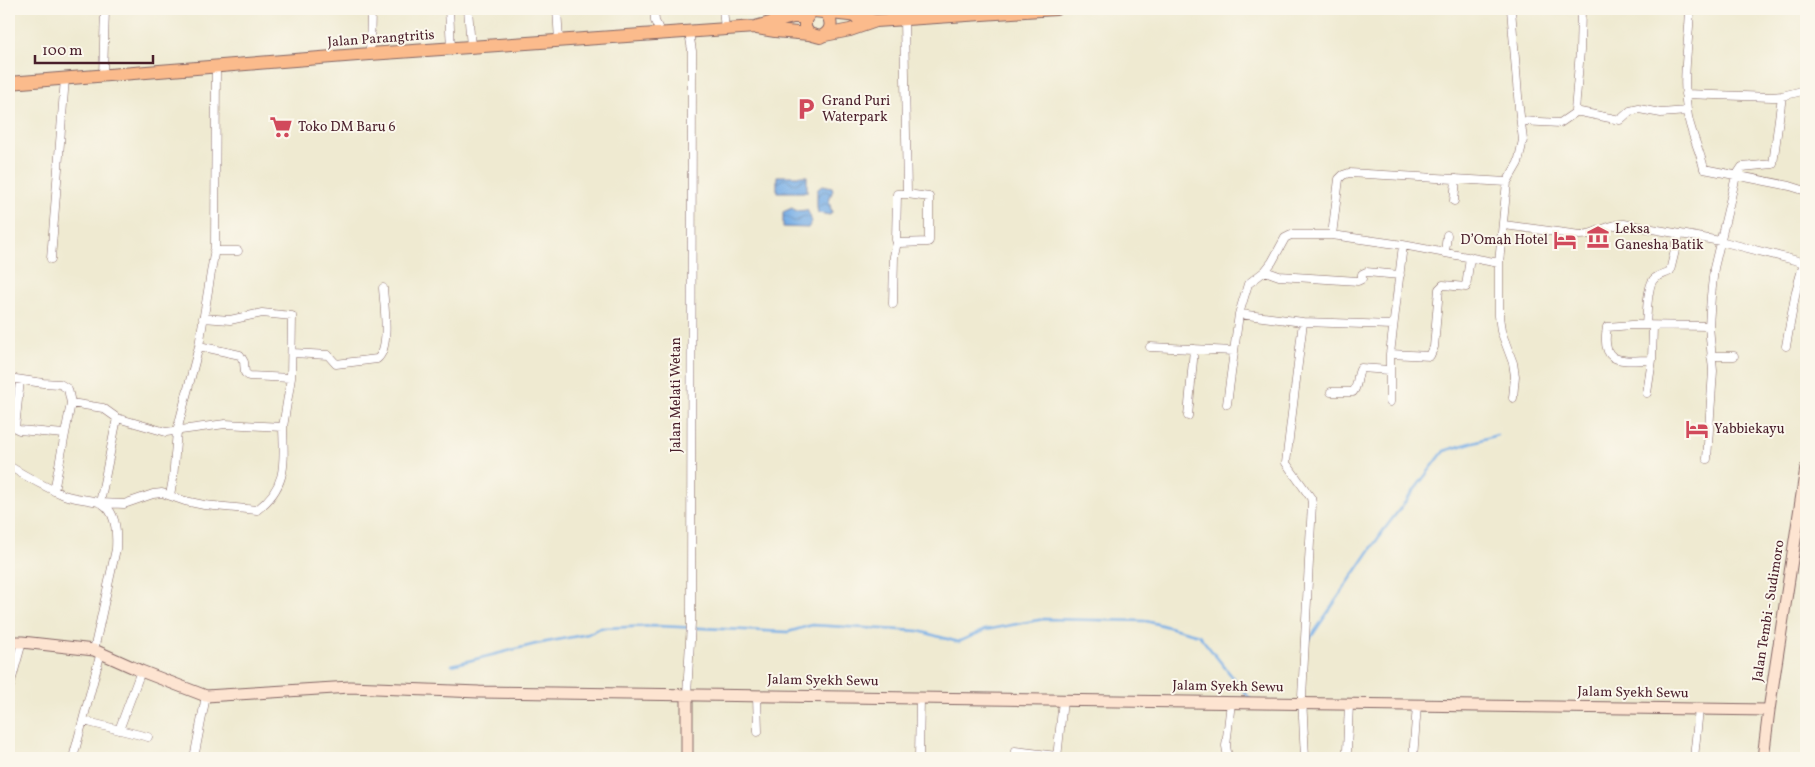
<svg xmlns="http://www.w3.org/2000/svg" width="1815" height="767" font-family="Vollkorn,serif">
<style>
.water{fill:url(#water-waves);stroke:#606688}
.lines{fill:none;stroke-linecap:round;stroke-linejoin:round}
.stream{stroke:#77aee6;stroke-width:2.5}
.street-casing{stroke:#846665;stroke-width:9}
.secondary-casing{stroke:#846665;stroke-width:13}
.primary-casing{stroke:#846665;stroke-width:14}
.street{stroke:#fff;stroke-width:8}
.secondary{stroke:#fde4d1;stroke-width:11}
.primary{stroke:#fbbb8c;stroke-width:12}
.labels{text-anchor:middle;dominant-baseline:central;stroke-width:4;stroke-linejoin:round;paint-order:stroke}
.street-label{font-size:14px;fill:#4a1f2b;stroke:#fbf7ec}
.poi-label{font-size:14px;fill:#4a1f2b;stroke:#fbf7ec;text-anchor:start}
</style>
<defs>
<pattern id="water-waves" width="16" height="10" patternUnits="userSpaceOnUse" patternTransform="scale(1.25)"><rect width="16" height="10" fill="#77aee6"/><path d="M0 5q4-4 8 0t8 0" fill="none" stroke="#648dbb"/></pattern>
</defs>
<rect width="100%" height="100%" fill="#fbf7ec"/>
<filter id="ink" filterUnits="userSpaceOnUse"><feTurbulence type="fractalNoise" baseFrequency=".02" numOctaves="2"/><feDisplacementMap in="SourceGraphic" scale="10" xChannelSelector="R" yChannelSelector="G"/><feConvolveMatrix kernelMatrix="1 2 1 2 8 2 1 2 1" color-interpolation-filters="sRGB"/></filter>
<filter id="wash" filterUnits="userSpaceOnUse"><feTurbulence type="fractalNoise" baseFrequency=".0096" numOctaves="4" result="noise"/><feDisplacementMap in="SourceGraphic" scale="20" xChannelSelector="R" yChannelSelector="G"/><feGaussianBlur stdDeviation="1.12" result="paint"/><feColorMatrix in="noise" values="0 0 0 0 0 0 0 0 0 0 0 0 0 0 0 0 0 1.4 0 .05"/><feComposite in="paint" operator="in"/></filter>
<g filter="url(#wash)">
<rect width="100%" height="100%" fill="#efead1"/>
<path class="water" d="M 777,176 L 807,176 L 807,192 L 777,192 Z
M 823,185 L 832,187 L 833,190 C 829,200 828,200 832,212 L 830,215 L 818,213 L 817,208 L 817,190 Z
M 792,208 L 796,211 L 807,210 C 811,217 813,221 808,228 L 783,227 L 783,212 Z"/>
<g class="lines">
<path class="stream" d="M 1307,643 L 1383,531 L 1444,451 L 1497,435
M 452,665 L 536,644 L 588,634 L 600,628 L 657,626 L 788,632 L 812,625 L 919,631 L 958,642 L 985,630 L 1044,619 L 1146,621 L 1199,635 L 1250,699"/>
</g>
</g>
<g filter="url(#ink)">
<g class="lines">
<defs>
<path id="street" d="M 449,9 L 451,49
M 468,9 L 471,47
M 557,9 L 559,41
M 654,9 L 655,21 L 661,34
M 723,9 L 725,29
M 1511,9 L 1519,108 L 1523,140 L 1518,163 L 1507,182 L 1499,263 L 1499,316 L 1501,331 L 1513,363 L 1515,376 L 1513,398
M 1581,9 L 1580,51 L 1575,111 L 1620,120 L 1630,111 L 1639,109 L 1661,113 L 1687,111
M 1690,9 C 1689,43 1682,76 1687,110 C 1689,131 1700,149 1704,169 L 1790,186 L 1806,191
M 904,18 L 907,194 L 897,194 L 896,240 L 899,243 L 928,242 L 929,241 L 929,197 L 907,194
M 370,54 L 371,9
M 103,76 L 105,9
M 1685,94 L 1772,97 L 1782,96 L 1806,90
M 1521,121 L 1560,123 L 1576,112
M 1454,201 L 1456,179
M 1504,225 L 1580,235 C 1597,235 1607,224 1624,224 L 1720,241 L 1806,263
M 1332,235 L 1339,179 L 1343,175 L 1349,173 L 1507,182
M 214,251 L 238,251
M 1445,252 L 1447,235
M 51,259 L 65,78
M 1265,271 L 1279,276 L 1358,281 L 1362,279 L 1362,274 L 1366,272 L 1400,275
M 893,304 L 894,256 L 897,242
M 203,318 L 230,320 L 262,313 L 292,316 L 291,378 L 283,427
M 1303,322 L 1286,463 L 1311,498 L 1312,503 L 1302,697 L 1305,758
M 1393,325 L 1303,322 L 1239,314 L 1248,284 L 1265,271 L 1272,262 L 1285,238 L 1291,235 L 1332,235 L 1403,245
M 1646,325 C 1647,315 1647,283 1655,278 C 1660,274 1666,274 1670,271 L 1679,234
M 199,346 L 240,355 L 244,362 L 245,373 L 249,376 L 291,378
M 1786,346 L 1796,291 L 1804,262
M 1150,347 L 1234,351
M 293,353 L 328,355 L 336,364 L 377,359 C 391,349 384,304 383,288
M 1390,354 L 1430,356 L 1434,347 L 1439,289 L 1443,285 L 1466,287 L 1470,257
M 1711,356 L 1734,356
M 1652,360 C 1623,360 1600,367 1607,327 L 1632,325 L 1709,326
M 9,378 L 43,383 L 60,384 L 68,389 L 71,403 L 54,491
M 20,380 L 15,428 L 19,430 L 64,434
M 1331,392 L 1353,392 C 1359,385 1356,375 1361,368 L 1389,370
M 1647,393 L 1652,360 L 1653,326
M 1390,402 L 1390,354 L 1403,245 L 1499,263
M 71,403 L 103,408 L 117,418 L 166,432 L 225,424 L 283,427 C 284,463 288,486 257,510 L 204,505 L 185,501 L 162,493 L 153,494 L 124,504 L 100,503 L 117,418
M 1227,404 L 1239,314
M 1188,416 L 1194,349
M 1707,459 L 1713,371 L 1709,326 L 1711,296 L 1714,268 L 1736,176 L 1742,167 L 1773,164 L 1782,96
M 9,466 C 27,477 45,487 64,495 C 75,499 87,499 98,502 C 117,508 117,533 116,549 L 94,650
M 170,495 L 173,479 L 177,431 L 199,346 L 215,248 L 216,67
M 9,689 L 22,642
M 687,695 L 691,623 L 692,51 L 689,32
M 757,695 L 758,732
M 84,721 L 148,737
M 119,730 L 141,671
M 1015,751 L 1057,756
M 1347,751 L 1349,704
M 73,758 L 101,652
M 194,758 L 206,696
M 919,758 L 920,698
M 1057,758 L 1063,700
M 1228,758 L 1226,746 L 1231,702
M 1413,758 L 1417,705
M 1694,758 L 1699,709"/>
<path id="secondary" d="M 9,642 L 22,642 L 94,650 L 141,671 L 206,696 L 350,687 L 479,692 L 1769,710
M 687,758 L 687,695
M 1763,758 L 1769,710 L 1806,468"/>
<path id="primary" d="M 826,13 C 834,23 831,33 820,37 L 809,34 L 805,28 L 805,20 L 810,13 L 814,11 L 849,15 L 876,21 L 1056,9
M 757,28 L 775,31 L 809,34
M 825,35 L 850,30 L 876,21
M 9,83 L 370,54 L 755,27 L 793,17 L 807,17"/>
</defs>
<use href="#street" class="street-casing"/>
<use href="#secondary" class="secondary-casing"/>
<use href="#primary" class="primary-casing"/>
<use href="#street" class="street"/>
<use href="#secondary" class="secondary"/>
<use href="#primary" class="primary"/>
</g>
</g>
<defs>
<symbol id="parking-bare" viewBox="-9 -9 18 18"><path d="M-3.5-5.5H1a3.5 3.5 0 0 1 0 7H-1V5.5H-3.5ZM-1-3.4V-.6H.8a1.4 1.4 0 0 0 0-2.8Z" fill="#d1495b" stroke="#fbf7ec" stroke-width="2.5" paint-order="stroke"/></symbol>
<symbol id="supermarket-bare" viewBox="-9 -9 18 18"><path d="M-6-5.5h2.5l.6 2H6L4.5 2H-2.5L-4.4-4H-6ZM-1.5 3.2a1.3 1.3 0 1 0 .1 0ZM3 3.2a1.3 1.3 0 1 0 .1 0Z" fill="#d1495b" stroke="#fbf7ec" stroke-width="2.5" paint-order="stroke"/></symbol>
<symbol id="museum-bare" viewBox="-9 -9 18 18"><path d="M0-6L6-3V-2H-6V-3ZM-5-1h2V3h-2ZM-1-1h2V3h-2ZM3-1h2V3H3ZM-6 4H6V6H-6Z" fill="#d1495b" stroke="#fbf7ec" stroke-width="2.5" paint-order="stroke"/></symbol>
<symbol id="hotel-bare" viewBox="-9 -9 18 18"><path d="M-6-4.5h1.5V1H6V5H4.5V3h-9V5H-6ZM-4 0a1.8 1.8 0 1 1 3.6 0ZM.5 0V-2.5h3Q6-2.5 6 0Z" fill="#d1495b" stroke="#fbf7ec" stroke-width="2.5" paint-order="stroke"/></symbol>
</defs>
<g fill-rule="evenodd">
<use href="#parking-bare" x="790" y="93" width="32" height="32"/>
<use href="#supermarket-bare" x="265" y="111" width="32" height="32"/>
<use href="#museum-bare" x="1582" y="221" width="32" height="32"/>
<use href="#hotel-bare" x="1549" y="224" width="32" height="32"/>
<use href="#hotel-bare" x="1681" y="413" width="32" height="32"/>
</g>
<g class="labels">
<g class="street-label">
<text transform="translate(381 39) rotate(-4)">Jalan Parangtritis</text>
<text transform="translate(676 395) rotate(-90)">Jalan Melati Wetan</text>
<text transform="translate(1769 611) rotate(-81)">Jalan Tembi - Sudimoro</text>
<text transform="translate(823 681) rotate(1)">Jalam Syekh Sewu</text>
<text transform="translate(1228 687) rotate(1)">Jalam Syekh Sewu</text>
<text transform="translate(1633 693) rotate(1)">Jalam Syekh Sewu</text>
</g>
<g class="poi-label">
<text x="822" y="101">Grand Puri<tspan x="822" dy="16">Waterpark</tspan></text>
<text x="298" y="127">Toko DM Baru 6</text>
<text x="1615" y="229">Leksa<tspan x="1615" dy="16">Ganesha Batik</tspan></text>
<text x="1548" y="240" text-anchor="end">D’Omah Hotel</text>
<text x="1714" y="429">Yabbiekayu</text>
</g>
</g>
<rect width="1815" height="767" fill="none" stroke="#fbf7ec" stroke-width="30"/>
<path d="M35 55v8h118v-8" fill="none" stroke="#4a1f2b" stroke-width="2.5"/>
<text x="42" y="55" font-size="15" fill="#4a1f2b" stroke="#fbf7ec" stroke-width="4" paint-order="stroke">100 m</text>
</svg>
